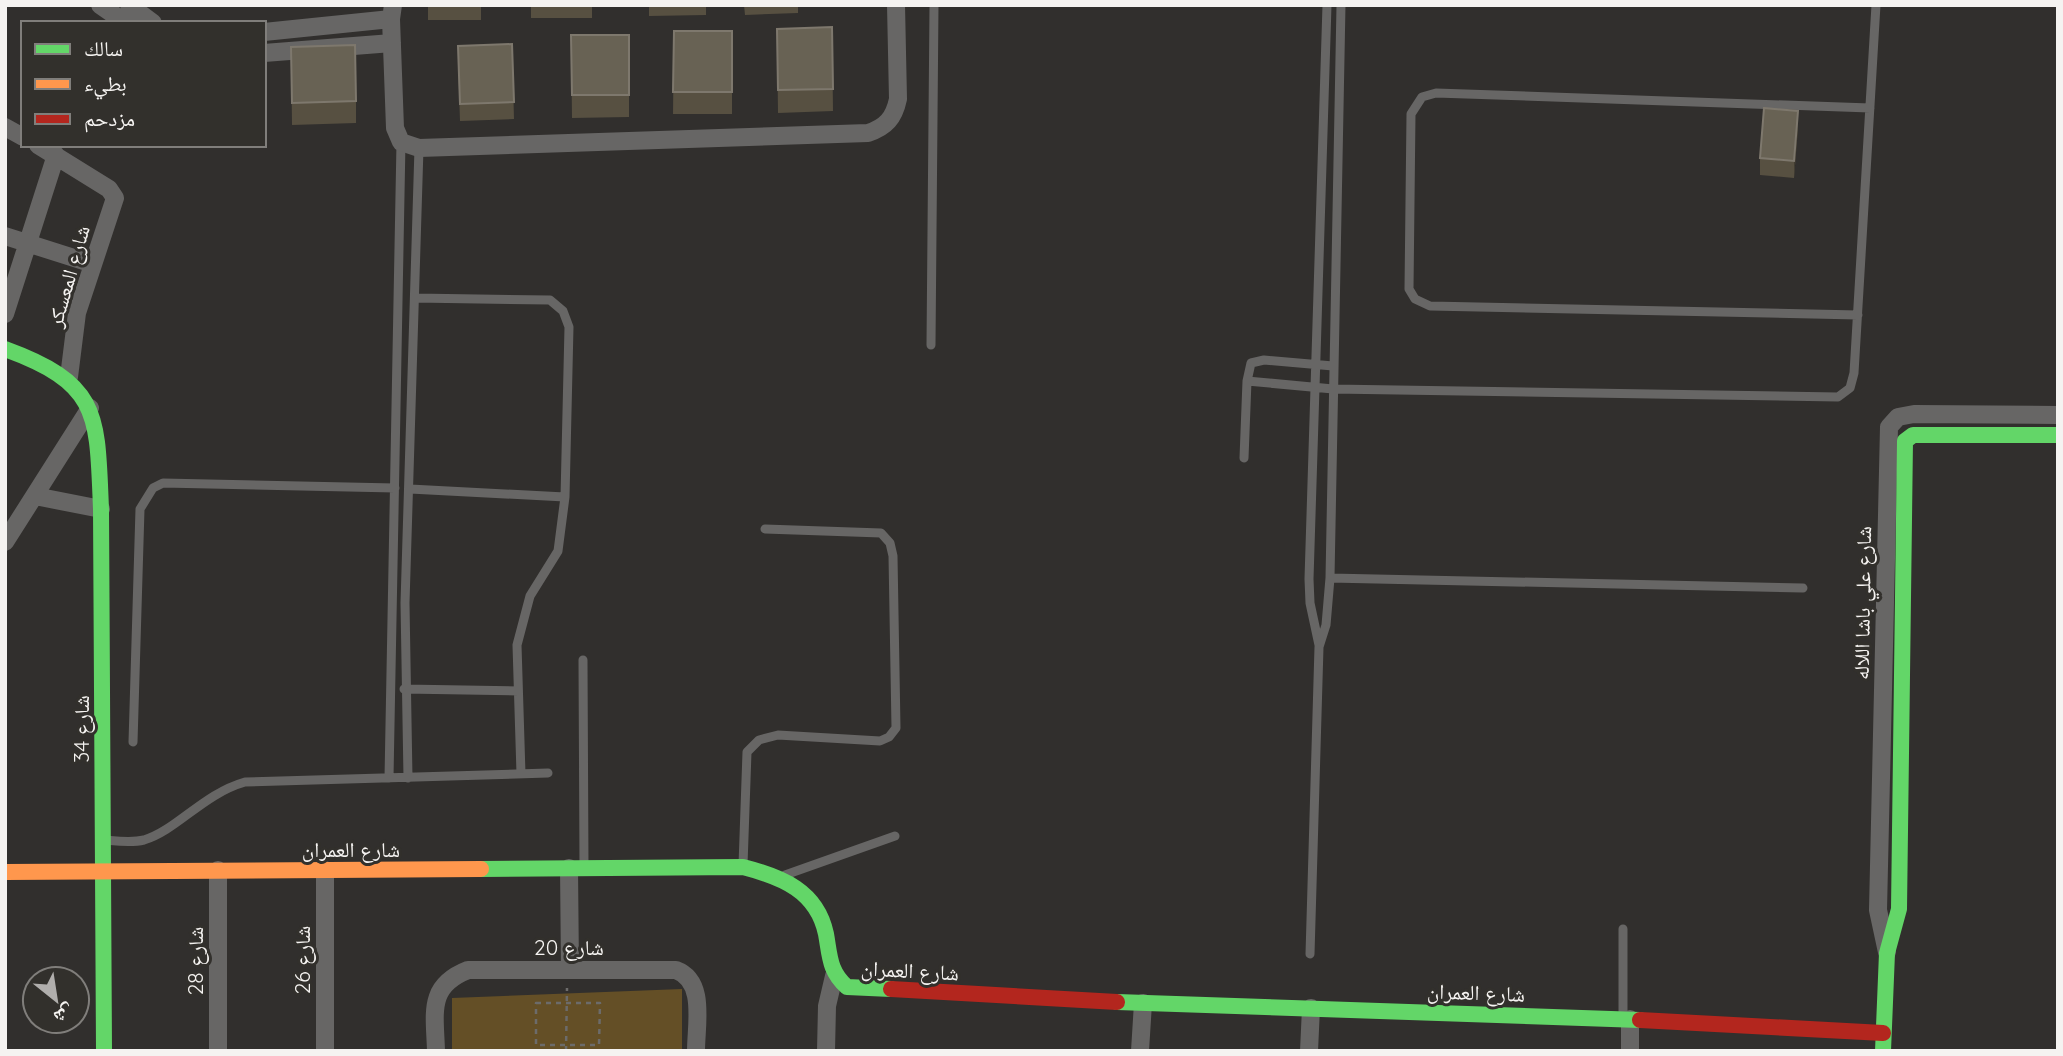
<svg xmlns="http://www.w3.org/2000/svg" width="2063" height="1056" font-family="Quicksand,'Noto Naskh Arabic',sans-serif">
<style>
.green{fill:#644f26}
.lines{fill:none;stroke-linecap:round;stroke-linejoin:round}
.path{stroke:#6c6b6a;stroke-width:2.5;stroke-dasharray:5 5;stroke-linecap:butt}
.lane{stroke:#676665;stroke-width:9}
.street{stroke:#676665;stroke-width:18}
.fast{stroke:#63d668;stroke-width:16}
.slow{stroke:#ff974d;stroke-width:16}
.jam{stroke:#b3261e;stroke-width:16}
.wall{fill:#575041}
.shaded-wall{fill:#413c31}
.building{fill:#686254;stroke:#7e786d;stroke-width:2}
.labels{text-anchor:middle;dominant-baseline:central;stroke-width:6;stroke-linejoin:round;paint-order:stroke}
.street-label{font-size:21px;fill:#f5f3f1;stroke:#32302c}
</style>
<rect width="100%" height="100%" fill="#312f2d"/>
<path class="green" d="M 682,989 L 682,1051 L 452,1051 L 452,998 Z"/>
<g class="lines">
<path class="path" d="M 536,1003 L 600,1003 L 599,1045 L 536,1045 Z
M 566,1051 L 567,988"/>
<path class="lane" d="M 415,298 L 550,300 L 563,311 L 569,327 L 565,497 L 558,551 L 530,596 L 517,645 L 521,774
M 1858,315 L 1430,306 L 1415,299 L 1409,289 L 1411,114 L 1422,97 L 1436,93 L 1870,108
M 931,345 L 934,5
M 1247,381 L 1333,389 L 1838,397 L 1850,388 L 1854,373 L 1876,5
M 1244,458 L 1247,381 L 1251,363 L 1264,360 L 1333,366
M 410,489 L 565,497
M 1330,578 L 1803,588
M 1319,645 L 1310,603 L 1309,579 L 1327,5
M 583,660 L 584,866
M 404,689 L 518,691
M 133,742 L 140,509 L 153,488 L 163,483 L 395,488
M 389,778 L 401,142
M 408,778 L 405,603 L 419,148
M 105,840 C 117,841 131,843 144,840 C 177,830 203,794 245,782 L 548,773
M 743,865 L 747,752 L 759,740 L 778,735 L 880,741 L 889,737 L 896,728 L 893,556 L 890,543 L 881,533 L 765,529
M 785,875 L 895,836
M 1623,929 L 1623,1017
M 1310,954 L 1319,647 L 1326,625 L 1330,578 L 1341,5"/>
<path class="street" d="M 100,5 L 126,23
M 129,5 L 153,23
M 393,5 L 391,19 L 395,128 L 401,142 L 419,148 L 868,133 C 886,127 894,118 898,99 L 896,5
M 264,32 L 391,19
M 264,53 L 392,43
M 5,127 L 23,137
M 38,145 L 109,189 L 115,198 L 77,313 L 69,377
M 5,236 L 93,264
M 5,314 L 56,155
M 35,496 L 101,509
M 5,542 L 90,408
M 569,868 L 570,970
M 325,870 L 325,1051
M 1887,952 L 1878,910 L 1889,427 L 1898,417 L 1914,414 L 2058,415
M 218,1051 L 218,870
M 436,1051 C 435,1013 427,986 468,970 L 676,970 C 706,981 696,1024 696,1051
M 826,1051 L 827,1006 L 834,976
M 1140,1051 L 1143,1003
M 1309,1051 L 1311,1008
M 1630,1051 L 1630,1019"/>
<path class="fast" d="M 5,349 C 101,384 97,415 101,509 L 104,1051
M 481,869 L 743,867 C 782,877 817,891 826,934 C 830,956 829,971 847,987 L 891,989
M 1117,1002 L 1640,1020
M 1883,1051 L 1887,953 L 1899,909 L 1905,441 L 1913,435 L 2058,435"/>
<path class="slow" d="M 5,872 L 481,869"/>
<path class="jam" d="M 891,989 L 1117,1002
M 1640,1020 L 1883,1033"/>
</g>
<path class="wall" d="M 428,5 L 481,5 L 481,20 L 428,20 Z
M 531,5 L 592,5 L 592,18 L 531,18 Z
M 649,5 L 706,5 L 706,15 L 649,16 Z
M 744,5 L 798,5 L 798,13 L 745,15 Z
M 832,27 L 833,111 L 778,113 L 777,29 Z
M 674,31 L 732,31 L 732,114 L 673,114 Z
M 571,35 L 629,35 L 629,117 L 572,118 Z
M 512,44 L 514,119 L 460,121 L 458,63 Z
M 291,47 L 356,101 L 356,123 L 292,125 Z
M 1798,128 L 1794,178 L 1760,175 L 1760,158 Z"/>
<path class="shaded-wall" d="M 1798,111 L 1798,128 L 1794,178 L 1794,161 Z"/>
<path class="building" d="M 832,27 L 833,89 L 778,90 L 777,29 Z
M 674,31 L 732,31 L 732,92 L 673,92 Z
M 571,35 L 629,35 L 629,95 L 572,95 Z
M 512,44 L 514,102 L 460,104 L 458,46 Z
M 355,45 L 356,101 L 292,103 L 291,47 Z
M 1764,108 L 1798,111 L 1794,161 L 1760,158 Z"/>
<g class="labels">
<g class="street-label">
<text transform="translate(68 276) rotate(-74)">شارع المعسكر</text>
<text transform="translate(1862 603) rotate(-89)">شارع علي باشا اللاله</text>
<text transform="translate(81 729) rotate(-90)">شارع 34</text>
<text x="351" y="849">شارع العمران</text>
<text x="569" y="947">شارع 20</text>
<text transform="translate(302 960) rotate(-90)">شارع 26</text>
<text transform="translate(195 961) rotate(-90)">شارع 28</text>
<text transform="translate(910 970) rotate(3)">شارع العمران</text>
<text transform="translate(1476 992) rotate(2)">شارع العمران</text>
</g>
</g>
<rect width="2063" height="1056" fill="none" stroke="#f5f3f1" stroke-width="14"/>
<rect x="21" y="21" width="245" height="126" fill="#32302c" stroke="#807e7b" stroke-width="2"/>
<rect x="35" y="44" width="35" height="10" fill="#63d668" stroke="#807e7b" stroke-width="2"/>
<text x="84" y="56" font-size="21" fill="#f5f3f1">سالك</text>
<rect x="35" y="79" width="35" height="10" fill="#ff974d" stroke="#807e7b" stroke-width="2"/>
<text x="84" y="91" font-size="21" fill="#f5f3f1">بطيء</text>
<rect x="35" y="114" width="35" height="10" fill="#b3261e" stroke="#807e7b" stroke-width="2"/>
<text x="84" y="126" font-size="21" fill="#f5f3f1">مزدحم</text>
<g transform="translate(56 1000) rotate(150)"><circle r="33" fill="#32302c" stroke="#807e7b" stroke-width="2"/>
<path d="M0-5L12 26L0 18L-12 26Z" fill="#b0aeac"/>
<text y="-10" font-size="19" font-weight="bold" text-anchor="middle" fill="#f5f3f1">ش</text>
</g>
</svg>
